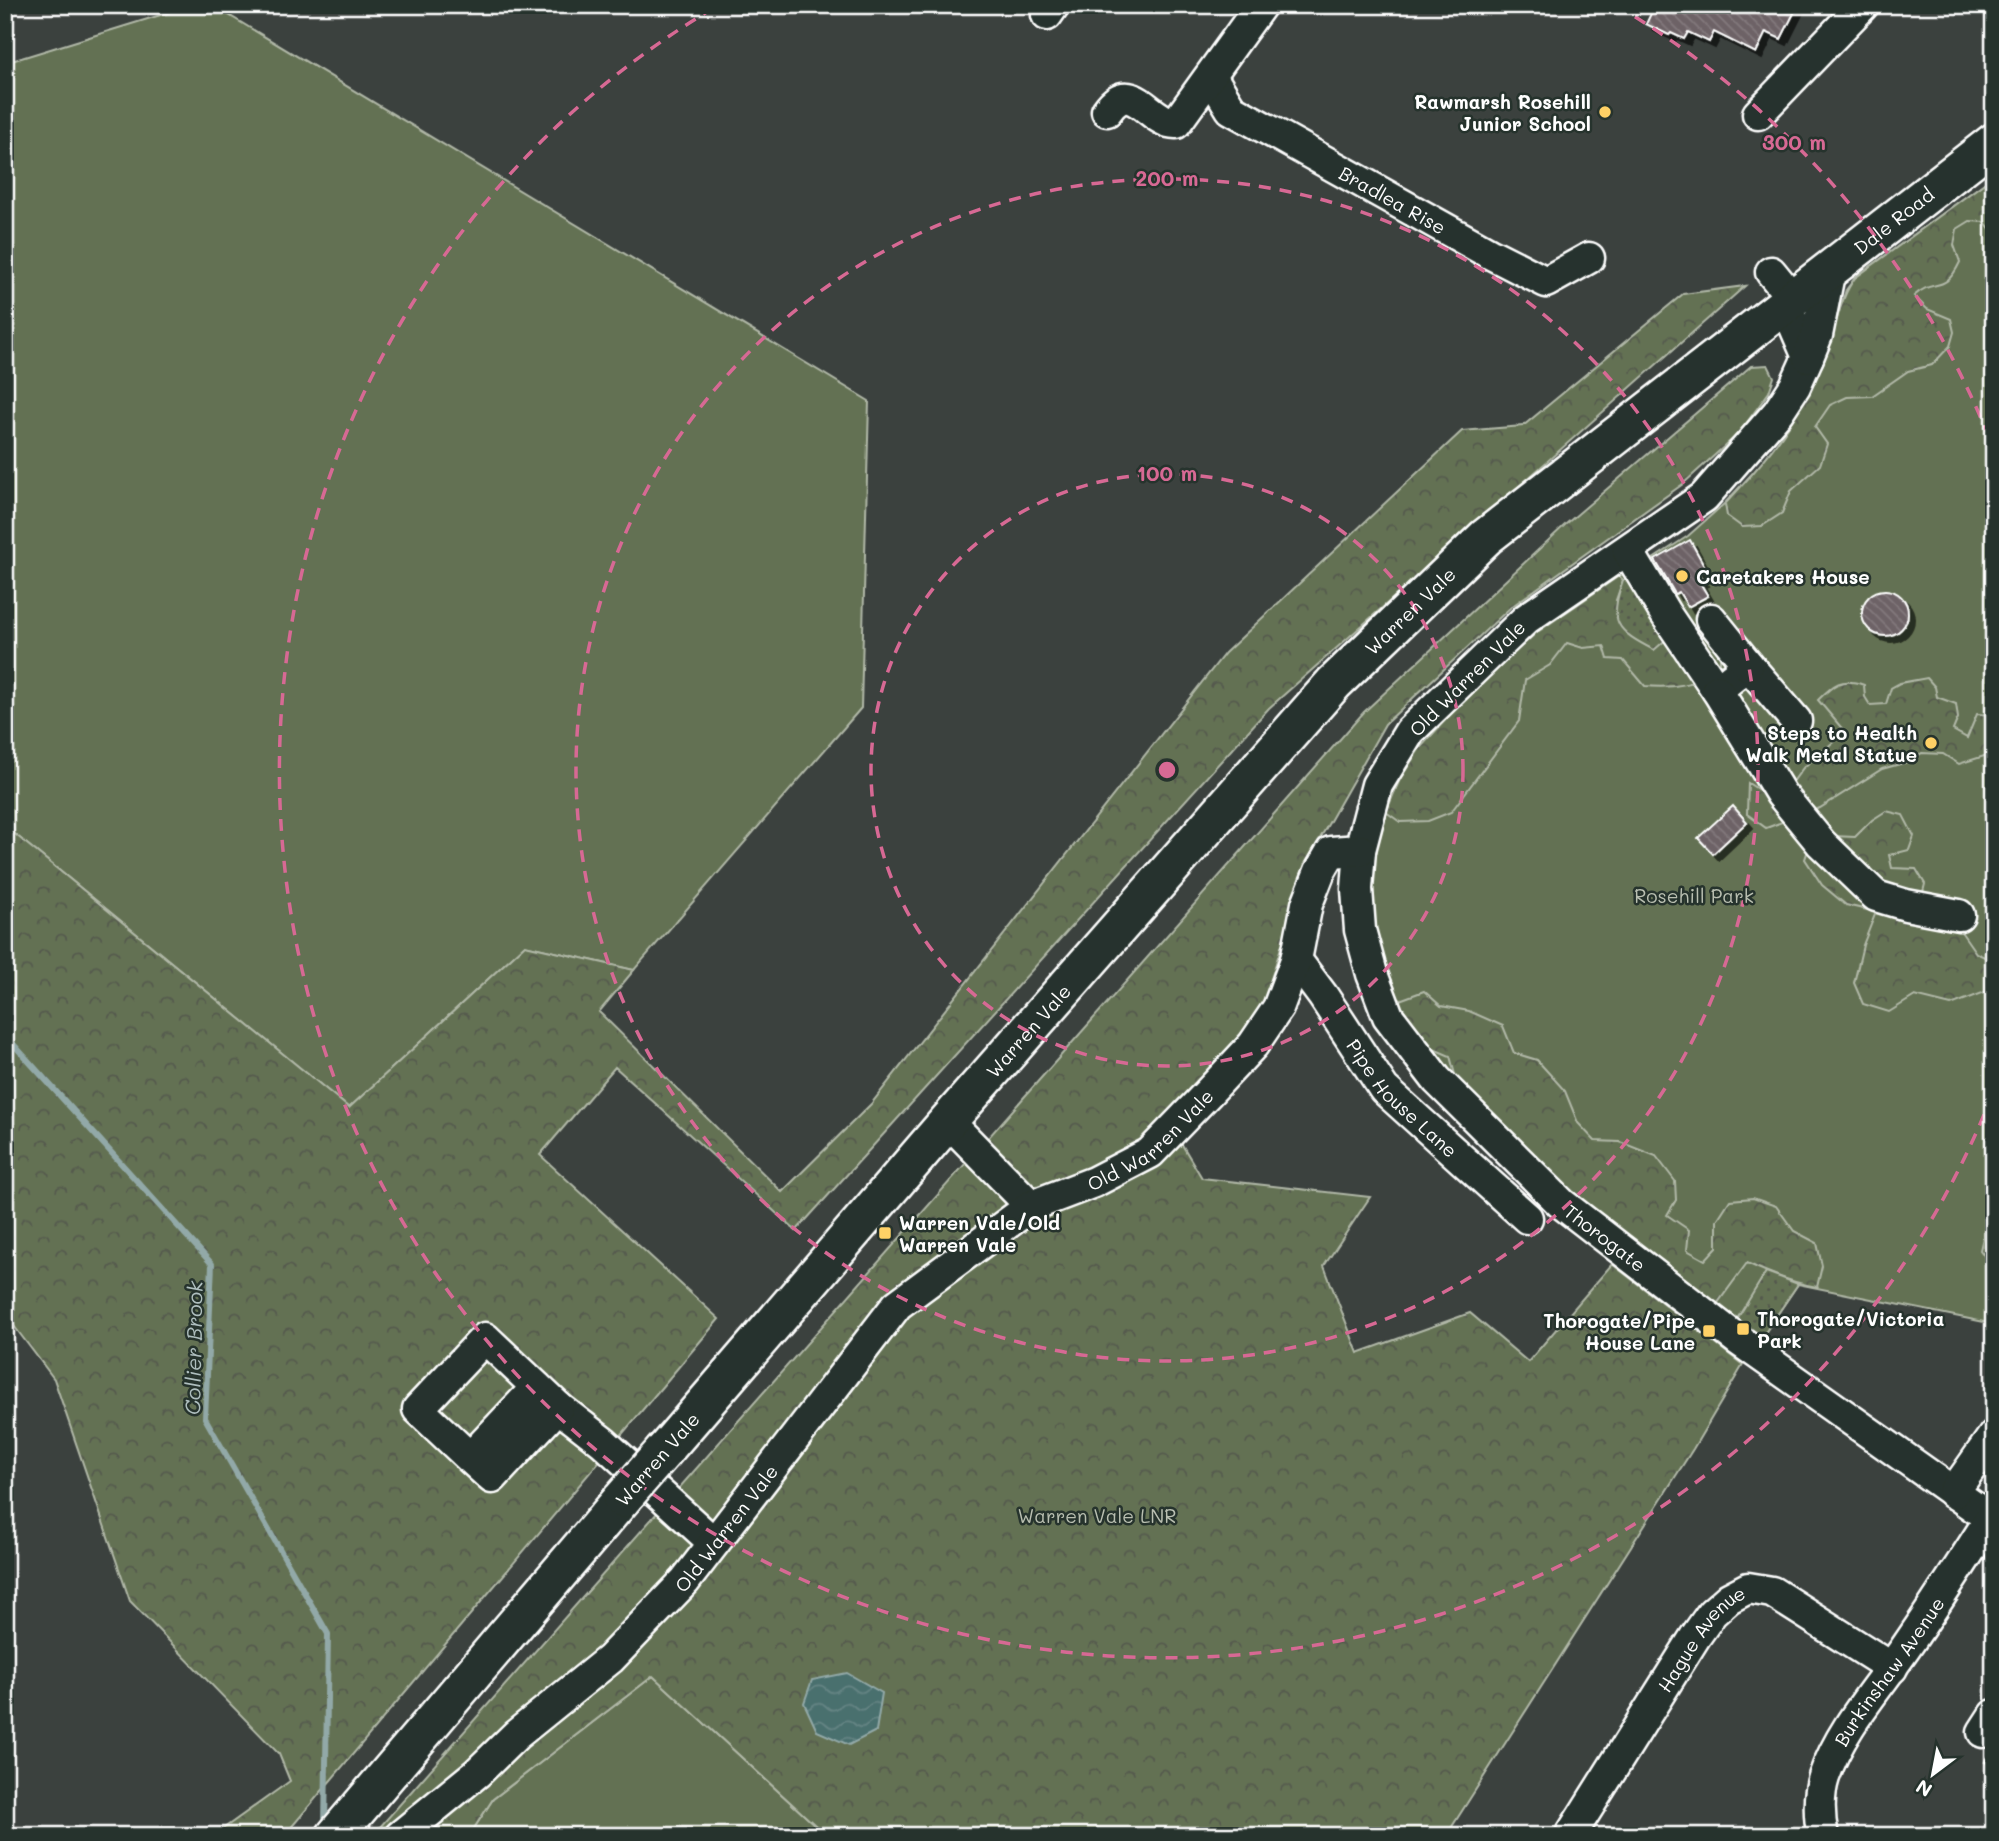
<svg xmlns="http://www.w3.org/2000/svg" width="1999" height="1841" font-family="Mali,sans-serif">
<style>
.green{fill:#637152;stroke:#b1b8a8;stroke-width:2}
.forest{fill:url(#forest-crowns);stroke:#b1b8a8;stroke-width:2}
.garden{fill:url(#garden-dots);stroke:#b1b8a8;stroke-width:2}
.water{fill:url(#water-waves);stroke:#92a9a8;stroke-width:2}
.lines{fill:none;stroke-linecap:round;stroke-linejoin:round}
.stream{stroke:#92a9a8;stroke-width:6}
.building{fill:url(#building-back-hatch);stroke:#fff;stroke-width:2;filter:url(#shadow)}
.minor-casing{stroke:#fff;stroke-width:35}
.major-casing{stroke:#fff;stroke-width:42}
.minor{stroke:#26332d;stroke-width:30}
.major{stroke:#26332d;stroke-width:37}
.major-bridge-casing{stroke:#fff;stroke-width:42;stroke-linecap:butt}
.major-bridge{stroke:#26332d;stroke-width:37}
.ring{fill:none;stroke:#d76994;stroke-width:3.5;stroke-dasharray:12 9}
.poi-dot{fill:#ffd166;stroke:#26332d;stroke-width:2.5}
.labels{text-anchor:middle;dominant-baseline:central;stroke-width:5;stroke-linejoin:round;paint-order:stroke}
.poi-label{font-size:19px;font-weight:bold;fill:#fff;stroke:#26332d;text-anchor:end}
.street-label{font-size:19px;fill:#fff;stroke:#26332d}
.park-label{font-size:19px;fill:#b9bfb1;stroke:#26332d}
.water-label{font-size:21px;font-style:italic;fill:#aebebe;stroke:#26332d}
.centre{fill:#d76994;stroke:#26332d;stroke-width:3.5}
.ring-label{font-size:21px;text-anchor:middle;font-weight:bold;fill:#d76994;stroke:#26332d;stroke-width:5;stroke-linejoin:round;paint-order:stroke}
</style>
<defs>
<pattern id="forest-crowns" width="20" height="18" patternUnits="userSpaceOnUse" patternTransform="scale(1.75)"><rect width="20" height="18" fill="#637152"/><path d="M2 6a3 3 0 1 1 6 0M12 15a3 3 0 1 1 6 0" fill="none" stroke="#54594e"/></pattern>
<pattern id="garden-dots" width="8" height="8" patternUnits="userSpaceOnUse" patternTransform="scale(1.75)"><rect width="8" height="8" fill="#637152"/><path d="M2 2h.1M6 6h.1" fill="none" stroke="#54594e" stroke-width="1.8" stroke-linecap="round"/></pattern>
<pattern id="water-waves" width="16" height="10" patternUnits="userSpaceOnUse" patternTransform="scale(1.75)"><rect width="16" height="10" fill="#4a6f6e"/><path d="M0 5q4-4 8 0t8 0" fill="none" stroke="#658584"/></pattern>
<pattern id="building-back-hatch" width="6" height="6" patternUnits="userSpaceOnUse" patternTransform="scale(1.75)"><rect width="6" height="6" fill="#6d6266"/><path d="M-1 5l2 2M0 0l6 6M5-1l2 2" fill="none" stroke="#837a7d"/></pattern>
<filter id="shadow"><feDropShadow dx="6" dy="6" stdDeviation="0" flood-color="#0009"/></filter>
</defs>
<rect width="100%" height="100%" fill="#3b413e"/>
<filter id="ink" filterUnits="userSpaceOnUse"><feTurbulence type="fractalNoise" baseFrequency=".0143" numOctaves="2"/><feDisplacementMap in="SourceGraphic" scale="14" xChannelSelector="R" yChannelSelector="G"/><feConvolveMatrix kernelMatrix="1 2 1 2 8 2 1 2 1" color-interpolation-filters="sRGB"/></filter>
<g filter="url(#ink)">
<path class="green" d="M 193,5 L 212,5 L 869,401 L 861,708 L 634,970 L 525,945 L 349,1108 L 5,826 L 5,63 Z
M 1994,176 L 1994,1324 L 1798,1284 L 1762,1337 L 1572,1195 L 1440,1065 L 1398,1014 L 1373,933 L 1371,891 L 1372,851 L 1400,779 L 1420,748 L 1536,633 L 1619,576 L 1653,559 L 1688,536 L 1725,503 L 1761,464 L 1789,426 L 1811,386 L 1832,334 L 1846,290 L 1855,278 Z
M 653,1676 L 827,1836 L 469,1836 L 493,1799 Z"/>
<path class="forest" d="M 1994,176 L 1994,234 L 1985,222 L 1970,221 L 1957,229 L 1954,245 L 1960,262 C 1944,296 1934,277 1914,296 L 1927,309 L 1951,319 L 1954,332 L 1950,346 L 1932,365 L 1908,371 L 1872,396 L 1847,397 L 1830,405 L 1815,427 L 1827,444 L 1820,465 L 1791,491 L 1782,513 L 1762,526 L 1742,527 L 1727,516 L 1725,504 C 1759,468 1789,432 1811,387 C 1819,370 1827,351 1833,332 C 1839,313 1843,294 1855,278 Z
M 1745,286 L 1269,708 L 796,1231 L 615,1067 L 540,1155 L 719,1319 L 284,1836 L 213,1836 L 290,1781 L 279,1754 L 130,1601 L 54,1379 L 5,1314 L 5,826 L 349,1108 L 525,945 L 634,970 L 599,1012 L 782,1192 L 871,1104 L 1225,653 L 1462,431 L 1523,426 L 1683,294 Z
M 1768,365 L 1774,377 L 1769,392 L 1739,433 L 1683,484 L 1511,607 L 1385,724 L 1309,858 L 1261,1011 L 1161,1124 L 1181,1143 L 1202,1178 L 1370,1197 L 1324,1266 L 1358,1353 L 1470,1313 L 1528,1362 L 1612,1264 L 1743,1365 L 1693,1449 L 1446,1836 L 827,1836 L 653,1676 L 493,1799 L 469,1836 L 372,1836 L 1364,712 L 1566,524 L 1751,366 Z
M 1619,576 L 1623,580 L 1616,600 L 1669,637 L 1685,633 L 1709,636 L 1720,654 L 1720,672 C 1691,684 1676,689 1645,686 L 1623,660 L 1608,659 L 1604,646 L 1583,648 L 1567,643 L 1550,665 L 1525,680 L 1519,721 L 1451,812 L 1428,821 L 1400,822 L 1386,812 L 1400,779 L 1420,748 L 1470,693 L 1536,633 Z
M 1927,678 L 1935,687 L 1937,697 L 1956,704 L 1958,718 L 1953,730 L 1967,738 L 1977,714 L 1994,715 L 1994,753 L 1959,764 L 1943,754 L 1922,753 L 1907,762 L 1882,769 L 1820,808 L 1766,828 L 1747,814 L 1748,783 L 1773,799 L 1792,783 L 1803,768 L 1845,732 L 1818,700 C 1834,684 1841,677 1864,685 L 1865,697 L 1870,705 L 1886,704 L 1891,688 L 1900,683 Z
M 1886,811 L 1903,815 L 1914,836 L 1909,850 L 1889,855 L 1892,868 L 1916,869 L 1925,884 L 1921,900 L 1926,920 L 1960,930 L 1976,953 L 1993,961 L 1994,985 L 1988,991 L 1951,1005 L 1915,996 L 1889,1012 L 1863,1004 L 1854,983 L 1863,945 L 1876,912 L 1846,905 L 1822,885 L 1805,859 L 1811,841 L 1833,836 L 1855,837 L 1872,820 Z
M 1424,991 L 1441,1006 L 1469,1011 L 1503,1026 L 1514,1053 L 1537,1060 L 1565,1091 L 1578,1123 L 1595,1141 L 1620,1142 L 1656,1156 L 1675,1181 L 1676,1200 L 1667,1215 L 1689,1230 L 1687,1250 L 1705,1260 L 1717,1247 L 1717,1220 L 1730,1200 L 1753,1198 L 1776,1206 L 1794,1231 L 1817,1243 L 1822,1266 L 1817,1287 C 1792,1283 1770,1274 1747,1263 L 1717,1304 L 1572,1195 L 1457,1082 L 1450,1056 L 1422,1044 L 1394,1002 Z
M 1994,1223 L 1994,1264 L 1990,1263 L 1980,1250 L 1985,1229 Z"/>
<path class="garden" d="M 1623,580 L 1633,580 L 1669,637 L 1654,650 C 1617,631 1608,623 1623,580 Z
M 1766,1272 L 1798,1284 L 1762,1337 L 1737,1319 Z"/>
<path class="water" d="M 847,1673 L 882,1693 L 876,1731 L 849,1745 L 817,1731 L 804,1703 L 812,1680 Z"/>
<g class="lines">
<path class="stream" d="M 5,1035 L 212,1264 L 205,1418 L 328,1634 L 325,1827"/>
</g>
<path class="building" d="M 1655,5 L 1798,5 L 1781,39 L 1766,32 L 1756,53 L 1714,32 L 1709,42 L 1688,32 L 1684,39 L 1671,33 L 1669,35 L 1646,24 Z
M 1690,540 L 1705,567 L 1697,572 L 1702,580 L 1699,581 L 1708,596 L 1688,607 L 1679,592 L 1675,594 L 1655,560 Z
M1862 613a23 23 0 1 1 46 0a23 23 0 1 1-46 0Z
M 1733,806 L 1747,822 L 1713,854 L 1698,838 Z
M 1994,1747 L 1994,1768 L 1985,1762 Z"/>
<g class="lines">
<defs>
<g id="minor">
<path d="M 1047,15 L 1054,5"/>
<path id="s1" d="M 1211,76 L 1231,109 L 1489,253 L 1546,282 L 1589,258"/>
<path d="M 1107,111 C 1132,75 1150,124 1176,123 L 1261,5"/>
<path d="M 1758,114 L 1863,5"/>
<path d="M 1771,272 L 1793,299"/>
<path id="s2" d="M 1779,310 L 1792,320 L 1808,357 L 1795,386 L 1778,412 L 1704,497 L 1526,619 L 1410,731 L 1377,785 L 1360,850 L 1357,889 L 1360,930 L 1372,974 L 1388,1016 L 1437,1080 L 1561,1203 L 1737,1339 L 1994,1521"/>
<path d="M 1808,357 L 1817,335 L 1830,269"/>
<path d="M 1628,551 L 1665,613 L 1717,690 L 1748,665 L 1796,721"/>
<path d="M 1711,619 L 1748,665"/>
<path d="M 1717,690 L 1781,794 L 1821,843 L 1876,896 L 1906,905 L 1959,915"/>
<path id="s3" d="M 1296,960 L 1323,996 L 1384,1089 L 1527,1218"/>
<path d="M 948,1121 L 1031,1206"/>
<path d="M 558,1407 L 603,1442 L 714,1543"/>
<path d="M 470,1458 L 418,1409 L 485,1338 L 558,1407 L 492,1478 L 470,1458 L 537,1387"/>
<path d="M 1953,1493 L 1994,1435"/>
<path d="M 1983,1732 L 1994,1715"/>
<path id="s4" d="M 400,1836 L 477,1773 L 516,1735 L 610,1659 L 685,1581 L 897,1305 L 1031,1206 L 1094,1182 L 1150,1153 L 1208,1093 L 1253,1045 L 1278,1008 L 1296,960 L 1307,904 L 1320,871 L 1331,852 L 1360,850"/>
<path id="s5" d="M 1570,1836 L 1695,1637 L 1712,1613 L 1729,1598 L 1748,1588 L 1772,1592 L 1892,1668"/>
<path id="s6" d="M 1823,1836 C 1819,1818 1818,1795 1824,1777 C 1840,1730 1876,1690 1904,1650 C 1934,1607 1962,1563 1990,1519"/>
</g>
<g id="major">
<path id="s7" d="M 664,1451 L 948,1121 L 1334,683 L 1486,537 L 1994,142"/>
<path d="M 335,1836 L 622,1499"/>
</g>
</defs>
<use href="#minor" class="minor-casing"/>
<use href="#major" class="major-casing"/>
<use href="#minor" class="minor"/>
<use href="#major" class="major"/>
<defs>
<path id="major-bridge" d="M 622,1499 L 664,1451"/>
</defs>
<use href="#major-bridge" class="major-bridge-casing"/>
<use href="#major-bridge" class="major-bridge"/>
</g>
</g>
<g class="ring">
<circle cx="1167" cy="770" r="296"/>
<circle cx="1167" cy="770" r="591"/>
<path d="M1992 1095A887 887 0 1 1 717 6M1617 6A887 887 0 0 1 1992 445"/>
</g>
<g class="poi-dot">
<circle cx="1605" cy="112" r="7"/>
<circle cx="1682" cy="576" r="7"/>
<circle cx="1931" cy="743" r="7"/>
<rect x="878" y="1226" width="14" height="14" rx="3.5"/>
<rect x="1736" y="1322" width="14" height="14" rx="3.5"/>
<rect x="1702" y="1324" width="14" height="14" rx="3.5"/>
</g>
<g class="labels">
<g class="poi-label">
<text x="1591" y="101">Rawmarsh Rosehill<tspan x="1591" dy="22">Junior School</tspan></text>
<text x="1696" y="576" text-anchor="start">Caretakers House</text>
<text x="1917" y="732">Steps to Health<tspan x="1917" dy="22">Walk Metal Statue</tspan></text>
<text x="899" y="1222" text-anchor="start">Warren Vale/Old<tspan x="899" dy="22">Warren Vale</tspan></text>
<text x="1757" y="1318" text-anchor="start">Thorogate/Victoria<tspan x="1757" dy="22">Park</tspan></text>
<text x="1695" y="1320">Thorogate/Pipe<tspan x="1695" dy="22">House Lane</tspan></text>
</g>
<g class="street-label">
<text stroke="none"><textPath href="#s1" startOffset="224">Bradlea Rise</textPath></text>
<text stroke="none"><textPath href="#s7" startOffset="1746">Dale Road</textPath></text>
<text stroke="none"><textPath href="#s7" startOffset="1124">Warren Vale</textPath></text>
<text transform="translate(1467 678) rotate(-45)">Old Warren Vale</text>
<text stroke="none"><textPath href="#s7" startOffset="556">Warren Vale</textPath></text>
<text stroke="none"><textPath href="#s3" startOffset="175">Pipe House Lane</textPath></text>
<text stroke="none"><textPath href="#s4" startOffset="1036">Old Warren Vale</textPath></text>
<text stroke="none"><textPath href="#s2" startOffset="1222">Thorogate</textPath></text>
<text transform="translate(657 1459) rotate(-49)">Warren Vale</text>
<text stroke="none"><textPath href="#s4" startOffset="450">Old Warren Vale</textPath></text>
<text stroke="none"><textPath href="#s5" startOffset="238">Hague Avenue</textPath></text>
<text stroke="none"><textPath href="#s6" startOffset="184">Burkinshaw Avenue</textPath></text>
</g>
<g class="park-label">
<text x="1694" y="895">Rosehill Park</text>
<text x="1097" y="1515">Warren Vale LNR</text>
</g>
<g class="water-label">
<text transform="translate(193 1348) rotate(-89)">Collier Brook</text>
</g>
</g>
<circle cx="1167" cy="770" r="10" class="centre"/>
<g class="ring-label">
<text x="1794" y="150">300 m</text>
<text x="1167" y="186">200 m</text>
<text x="1167" y="481">100 m</text>
</g>
<rect width="1999" height="1841" fill="none" stroke="#26332d" stroke-width="28"/>
<rect x="14" y="14" width="1971" height="1813" fill="none" stroke="#fff" stroke-width="2.5" filter="url(#ink)"/>
<g transform="translate(1933 1774) rotate(212)" stroke="#26332d" stroke-width="5" paint-order="stroke">
<path d="M0-5L12 26L0 18L-12 26Z" fill="#ffffff"/>
<text y="-10" font-size="19" font-weight="bold" text-anchor="middle" fill="#ffffff">N</text>
</g>
</svg>
